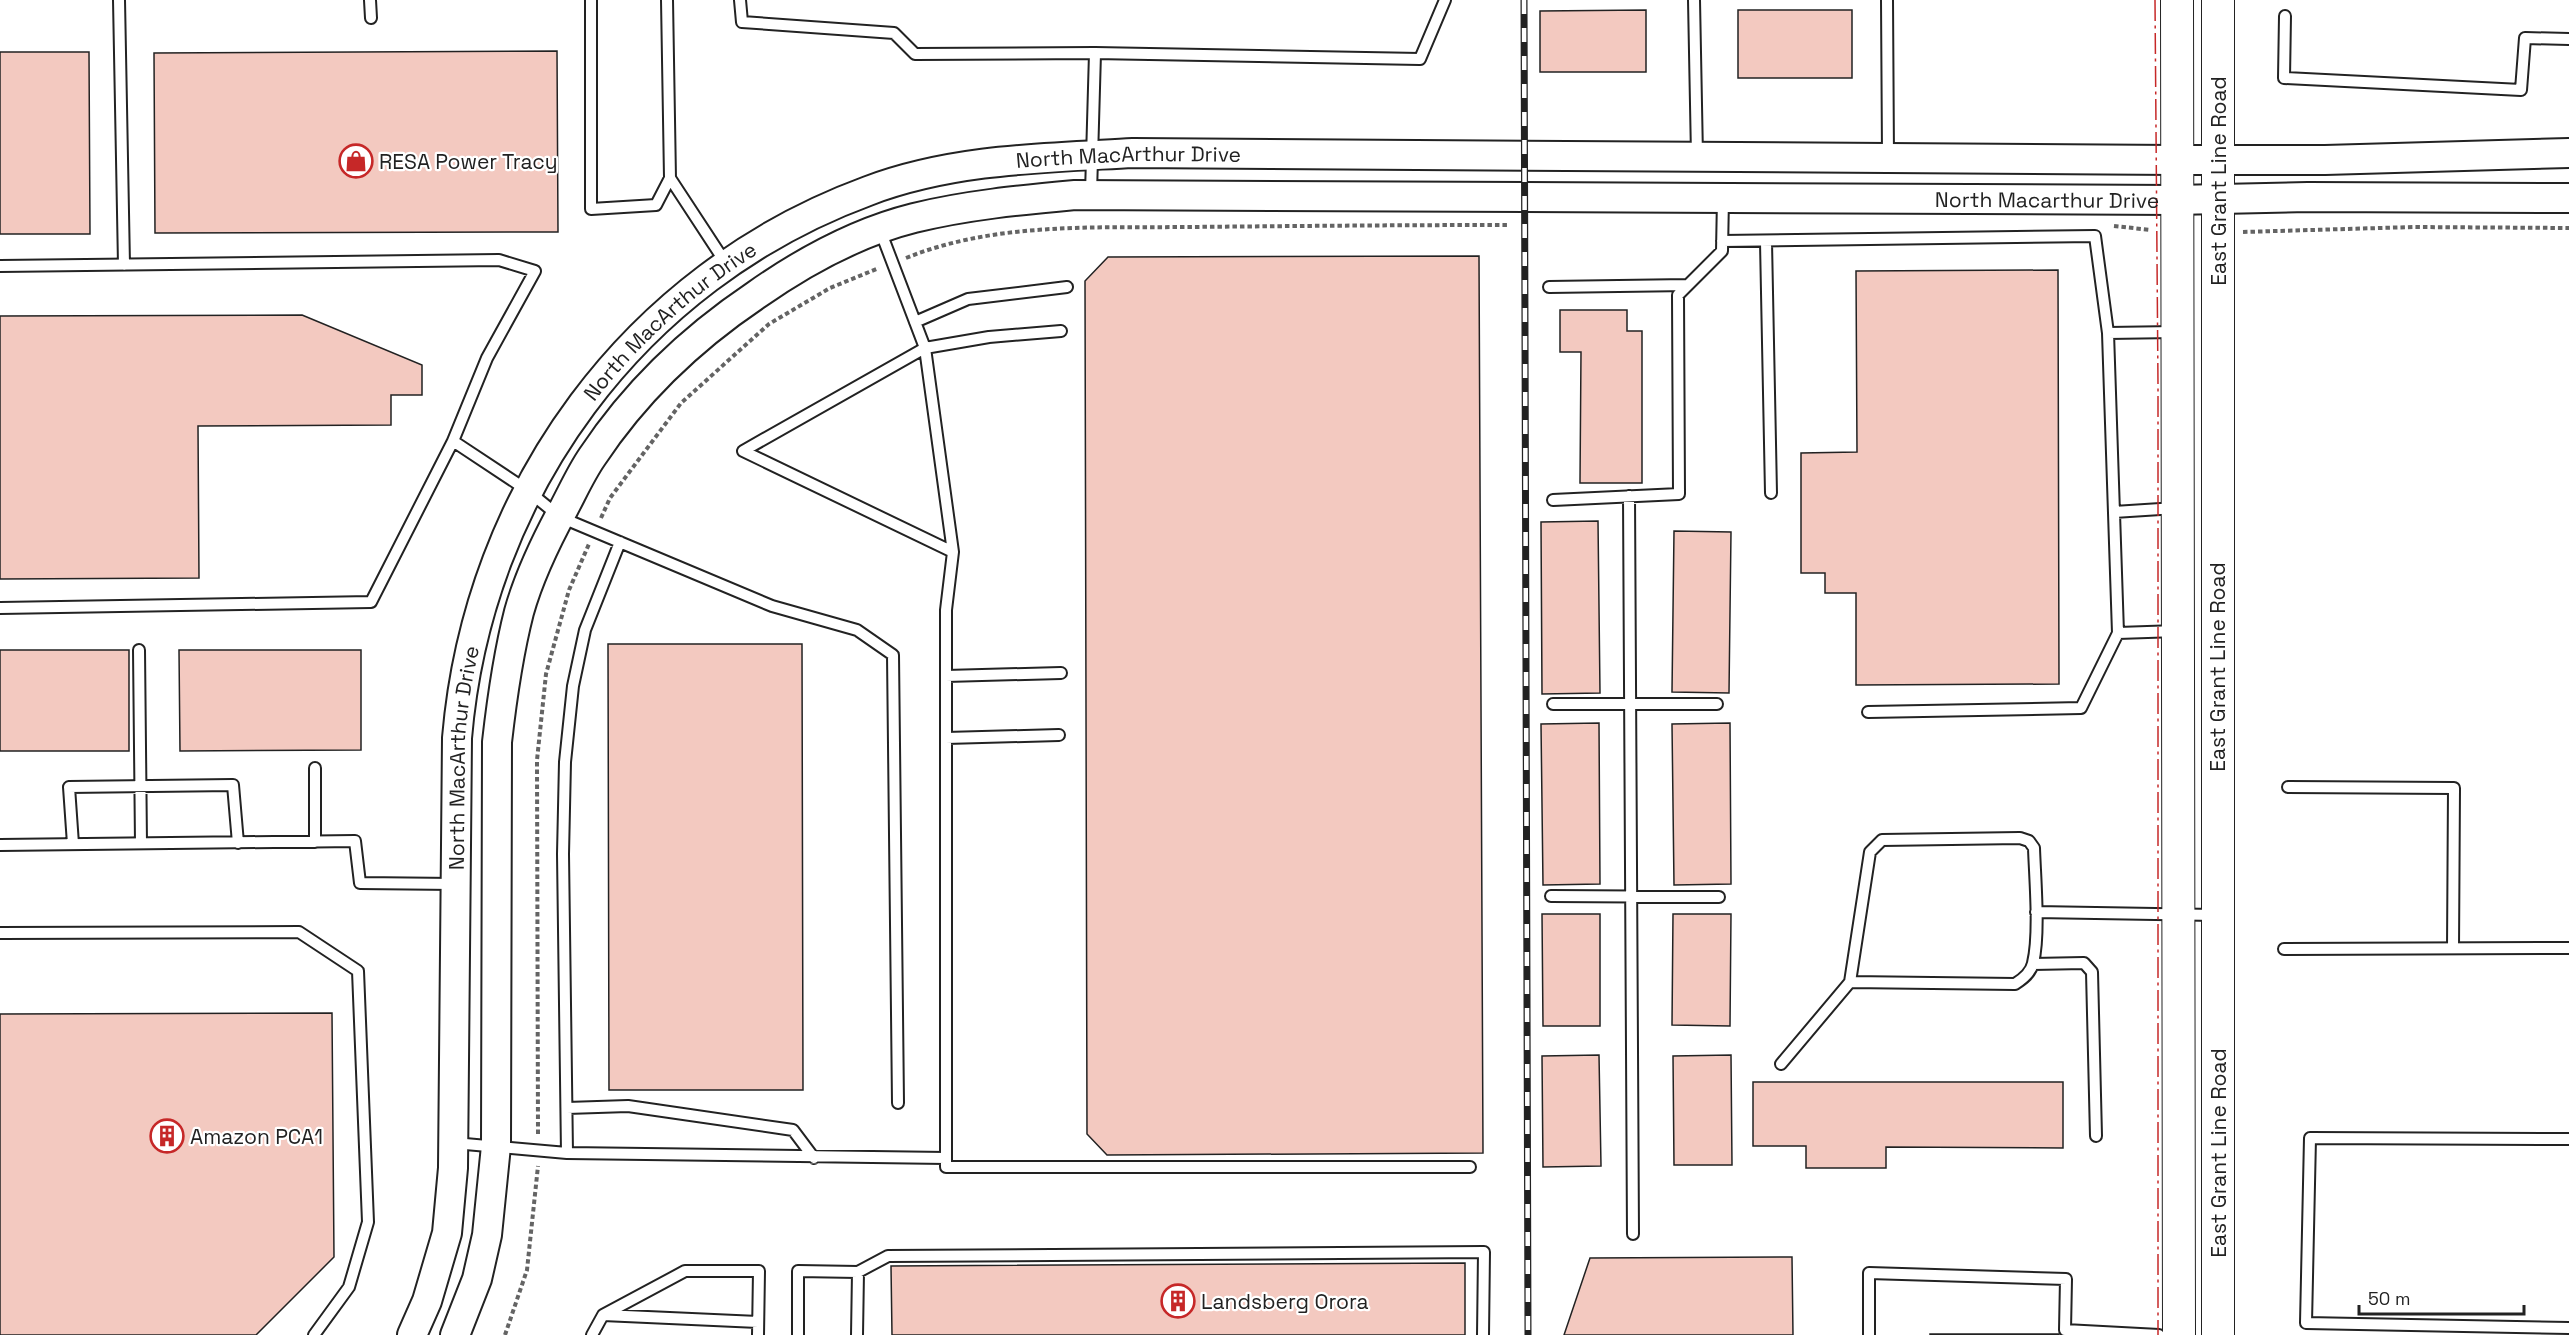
<svg xmlns="http://www.w3.org/2000/svg" width="2569" height="1335" font-family="'Space Grotesk',sans-serif">
<style>
.building{fill:#f3c9c0;stroke:#222;stroke-width:1.5}
.lines{fill:none;stroke-linecap:round;stroke-linejoin:round}
.lane-casing{stroke:#222;stroke-width:14}
.secondary-casing{stroke:#222;stroke-width:32}
.primary-casing{stroke:#222;stroke-width:34}
.path{stroke:#646464;stroke-width:4;stroke-dasharray:4.5 3;stroke-linecap:butt}
.lane{stroke:#fff;stroke-width:10}
.secondary{stroke:#fff;stroke-width:28}
.primary{stroke:#fff;stroke-width:32}
.rail-casing{stroke:#222;stroke-width:7}
.rail{stroke:#fff;stroke-width:4.5;stroke-dasharray:14;stroke-linecap:butt}
.power{stroke:#c62828;stroke-width:1.5;stroke-dasharray:21 4.5 3 4.5;stroke-linecap:butt}
.labels{text-anchor:middle;dominant-baseline:central;stroke-width:4.5;stroke-linejoin:round;paint-order:stroke}
.street-label{font-size:21px;fill:#222;stroke:#fff}
.poi-label{font-size:21px;fill:#222;stroke:#fff;text-anchor:start}
</style>
<rect width="100%" height="100%" fill="#fff"/>
<path class="building" d="M 1646,10 L 1646,72 L 1540,72 L 1540,11 Z
M 1738,10 L 1852,10 L 1852,78 L 1738,78 Z
M 557,51 L 558,232 L 155,233 L 154,53 Z
M 0,52 L 89,52 L 90,234 L 0,234 Z
M 1479,256 L 1483,1153 L 1107,1155 L 1087,1134 L 1085,281 L 1108,257 Z
M 2058,270 L 2059,684 L 1856,685 L 1856,593 L 1825,593 L 1825,573 L 1801,573 L 1801,453 L 1857,452 L 1856,271 Z
M 1560,310 L 1627,310 L 1627,331 L 1642,331 L 1642,483 L 1580,483 L 1581,352 L 1560,352 Z
M 302,315 L 422,365 L 422,395 L 391,395 L 391,425 L 198,426 L 199,578 L 0,579 L 0,316 Z
M 1598,521 L 1600,693 L 1542,694 L 1541,522 Z
M 1674,531 L 1731,532 L 1729,693 L 1672,692 Z
M 608,644 L 802,644 L 803,1090 L 609,1090 Z
M 0,650 L 129,650 L 129,751 L 0,751 Z
M 179,650 L 361,650 L 361,750 L 180,751 Z
M 1599,723 L 1600,884 L 1543,885 L 1541,724 Z
M 1730,723 L 1731,884 L 1674,885 L 1672,724 Z
M 1542,914 L 1600,914 L 1600,1026 L 1543,1026 Z
M 1673,914 L 1731,914 L 1730,1026 L 1672,1025 Z
M 332,1013 L 334,1257 L 256,1335 L 0,1335 L 0,1014 Z
M 1599,1055 L 1601,1166 L 1543,1167 L 1542,1056 Z
M 1731,1055 L 1732,1165 L 1674,1165 L 1673,1056 Z
M 1753,1082 L 2063,1082 L 2063,1148 L 1886,1147 L 1886,1168 L 1806,1168 L 1806,1146 L 1753,1146 Z
M 1792,1257 L 1793,1335 L 1564,1335 L 1590,1258 Z
M 1465,1263 L 1465,1335 L 892,1335 L 891,1266 Z
M 1930,1334 L 2059,1334 L 2059,1335 L 1930,1335 Z"/>
<g class="lines">
<defs>
<path id="lane" d="M 119,0 L 124,265
M 370,0 L 371,18
M 591,0 L 591,209 L 656,205 L 670,178
M 667,0 L 670,178 L 727,265
M 740,0 L 742,22 L 894,33 L 915,54 L 1095,53 L 1091,193
M 1694,0 L 1697,156
M 1887,0 L 1888,156
M 2285,16 L 2284,78 L 2521,90 L 2525,38 L 2569,39
M 1095,53 L 1420,59 L 1445,0
M 880,230 L 925,348 L 743,451 L 953,552 L 946,610 L 946,1167 L 1470,1167
M 1722,241 L 2095,236 L 2108,333
M 1766,242 L 1771,493
M 0,266 L 499,260 L 535,271 L 487,358 L 453,441 L 527,490 L 560,517 L 772,606 L 857,630 L 893,655 L 898,1103
M 1549,287 L 1688,285
M 915,322 L 968,299 L 1067,287
M 1629,496 L 1633,1234
M 1553,500 L 1679,494 L 1678,295 L 1722,251 L 1723,198
M 2114,512 L 2176,508
M 953,552 L 925,348 L 989,337 L 1061,331
M 0,608 L 371,602 L 453,441
M 2118,633 L 2177,631
M 139,650 L 141,843
M 946,676 L 1061,673
M 1553,704 L 1717,704
M 1868,712 L 2081,708 L 2118,633 L 2108,333 L 2175,332
M 946,738 L 1059,735
M 315,768 L 315,842
M 2288,787 L 2454,788 L 2453,948
M 73,844 L 69,787 L 233,785 L 238,843
M 0,845 L 355,841 L 360,883 L 455,884
M 1551,896 L 1719,897
M 2036,912 L 2215,915
M 0,933 L 299,932 L 358,971 L 368,1222 L 349,1287 L 314,1335
M 2284,949 L 2569,948
M 2033,964 L 2084,963 L 2092,972 L 2096,1136
M 1781,1064 L 1850,982 L 1870,852 L 1882,840 L 2020,838 L 2029,841 L 2034,848 C 2035,879 2040,934 2033,963 C 2031,973 2023,979 2015,984 L 1850,982
M 567,1108 L 628,1106 L 793,1130 L 814,1158
M 2569,1139 L 2310,1138 L 2306,1323 L 2569,1328
M 454,1143 L 567,1153 L 946,1158
M 567,1153 L 563,854 L 565,762 L 573,686 L 585,630 L 620,542
M 603,1315 L 685,1271 L 759,1271 L 758,1335
M 592,1335 L 603,1315 L 758,1322
M 798,1335 L 798,1271 L 858,1272 L 888,1256 L 1484,1252 L 1483,1335
M 857,1335 L 858,1272
M 1869,1335 L 1869,1273 L 2066,1279 L 2065,1330 L 2159,1335"/>
<g id="secondary">
<path id="s1" d="M 412,1335 L 427,1301 L 447,1233 L 453,1168 L 457,738 C 478,491 634,277 868,191 C 952,159 1044,158 1133,153 L 2175,160 L 2325,160 L 2569,153"/>
<path id="s2" d="M 455,1335 L 477,1279 L 487,1235 L 496,1146 L 497,742 C 502,698 508,655 519,612 C 529,576 546,541 564,508 C 573,491 581,473 592,457 C 635,392 692,338 756,295 C 803,262 858,232 914,218 C 967,205 1021,200 1075,195 L 2175,200 L 2308,197 L 2569,198"/>
</g>
<path id="primary" d="M 2177,0 L 2179,1335
M 2218,0 L 2218,1335"/>
</defs>
<use href="#lane" class="lane-casing"/>
<use href="#secondary" class="secondary-casing"/>
<use href="#primary" class="primary-casing"/>
<path class="path" d="M 2114,226 L 2151,230
M 2243,232 L 2414,227 L 2569,228
M 906,258 C 995,222 1094,228 1189,227 C 1295,226 1401,225 1507,225
M 601,518 L 610,498 L 681,403 L 769,324 L 830,288 L 879,268
M 538,1134 L 537,760 L 546,674 L 569,590 L 589,544
M 505,1335 L 527,1270 L 538,1166"/>
<use href="#lane" class="lane"/>
<use href="#secondary" class="secondary"/>
<use href="#primary" class="primary"/>
<defs>
<path id="rail" d="M 1524,0 L 1528,1335"/>
</defs>
<use href="#rail" class="rail-casing"/>
<use href="#rail" class="rail"/>
<path class="power" d="M 2155,0 L 2158,385 L 2158,1335"/>
</g>
<defs>
<symbol id="shop-ring" viewBox="-11 -11 22 22"><circle r="9.5" fill="#fff" stroke="#c62828" stroke-width="1.5"/><path d="M-5-2.5h2.3a2.7 3.5 0 0 1 5.4 0H5L5.5 6h-11ZM-1.5-2.5h3a1.5 2.3 0 0 0-3 0Z" fill="#c62828"/></symbol>
<symbol id="building-ring" viewBox="-11 -11 22 22"><circle r="9.5" fill="#fff" stroke="#c62828" stroke-width="1.5"/><path d="M-4-6H4V6H1V3H-1V6H-4ZM-2.5-4.3h1.7v1.8h-1.7ZM.8-4.3h1.7v1.8H.8ZM-2.5-1h1.7V.8h-1.7ZM.8-1h1.7V.8H.8Z" fill="#c62828"/></symbol>
</defs>
<g fill-rule="evenodd">
<use href="#shop-ring" x="337" y="142" width="38" height="38"/>
<use href="#building-ring" x="148" y="1117" width="38" height="38"/>
<use href="#building-ring" x="1159" y="1282" width="38" height="38"/>
</g>
<g class="labels">
<g class="street-label">
<text stroke="none"><textPath href="#s1" startOffset="1590">North MacArthur Drive</textPath></text>
<text transform="translate(2218 181) rotate(-90)">East Grant Line Road</text>
<text stroke="none"><textPath href="#s2" startOffset="2446">North Macarthur Drive</textPath></text>
<text stroke="none"><textPath href="#s1" startOffset="1086">North MacArthur Drive</textPath></text>
<text transform="translate(2217 667) rotate(-90)">East Grant Line Road</text>
<text stroke="none"><textPath href="#s1" startOffset="584">North MacArthur Drive</textPath></text>
<text transform="translate(2218 1153) rotate(-90)">East Grant Line Road</text>
</g>
<g class="poi-label">
<text x="379" y="161">RESA Power Tracy</text>
<text x="190" y="1136">Amazon PCA1</text>
<text x="1201" y="1301">Landsberg Orora</text>
</g>
</g>
<path d="M2359 1305v9h165v-9" fill="none" stroke="#222222" stroke-width="3"/>
<text x="2368" y="1305" font-size="18" fill="#222222" stroke="#ffffff" stroke-width="4.5" paint-order="stroke">50 m</text>
</svg>
